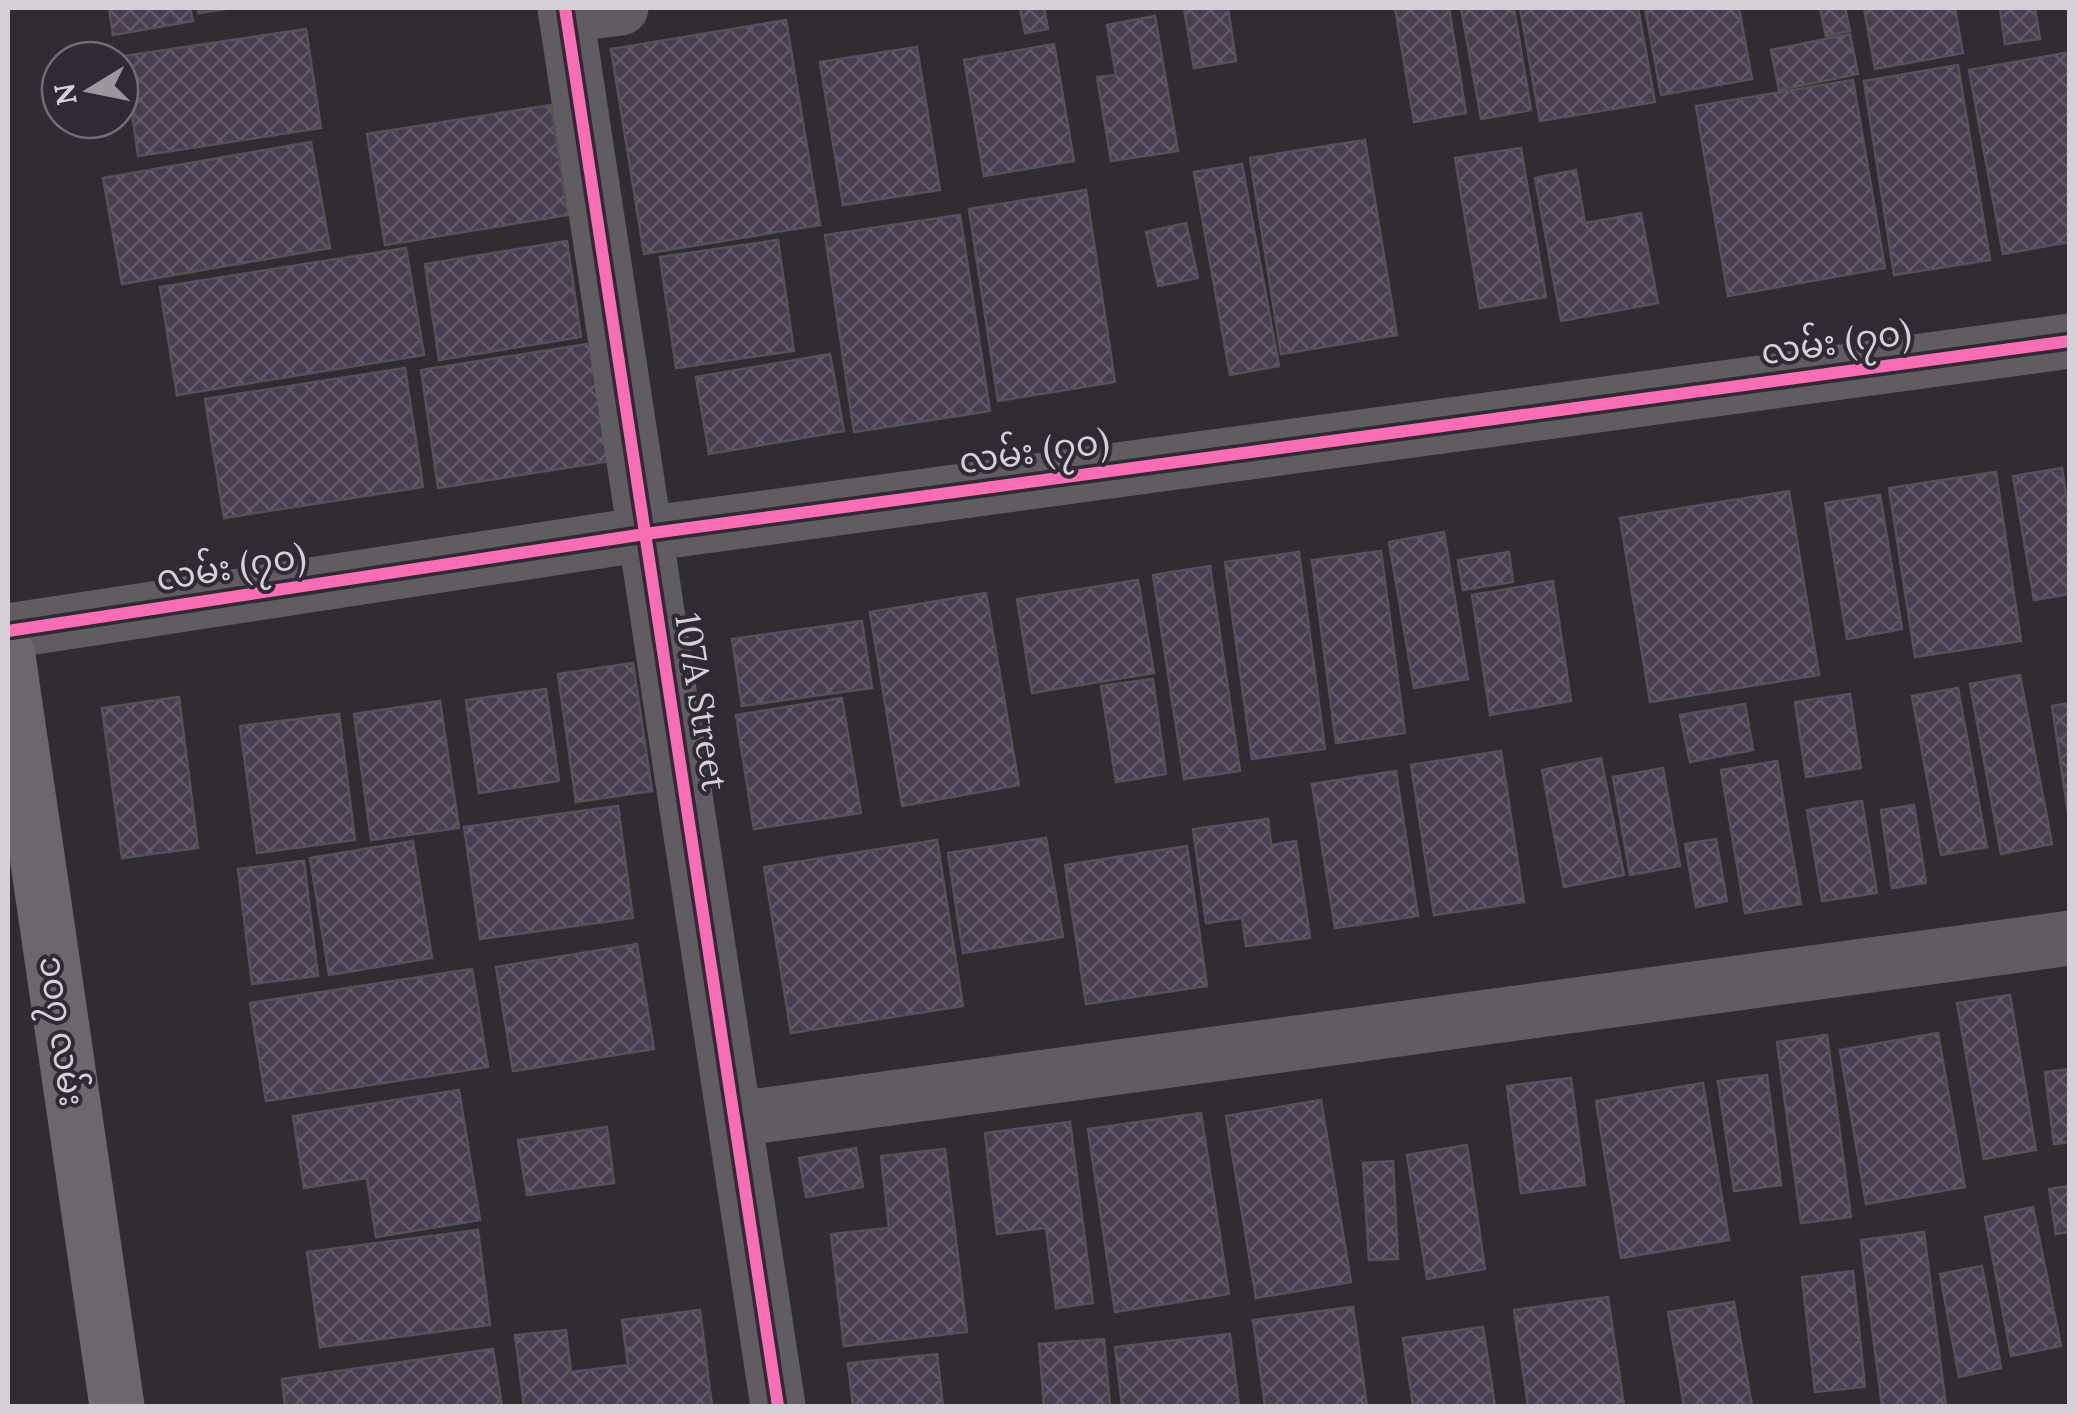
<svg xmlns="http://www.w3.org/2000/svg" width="2077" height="1414" viewBox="0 0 2077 1414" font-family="Lora,'Noto Sans Myanmar',serif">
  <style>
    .building { fill: url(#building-cross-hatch); stroke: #545257; stroke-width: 2.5 }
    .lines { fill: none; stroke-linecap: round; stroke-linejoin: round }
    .street { stroke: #5f5d5f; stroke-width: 55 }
    .secondary { stroke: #6a686a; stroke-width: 55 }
    .cycleway-casing { stroke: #2f2a34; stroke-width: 19 }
    .cycleway { stroke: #f96db3; stroke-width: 12 }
    .labels { text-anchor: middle; stroke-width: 8; stroke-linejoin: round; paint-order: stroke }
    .street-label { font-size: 35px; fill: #d3d0d6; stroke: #2f2a34 }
  </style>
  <defs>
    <pattern id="building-cross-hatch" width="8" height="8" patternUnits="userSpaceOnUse" patternTransform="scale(2.5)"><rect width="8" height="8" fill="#473e4e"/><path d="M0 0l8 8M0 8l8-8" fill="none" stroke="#615967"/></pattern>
  </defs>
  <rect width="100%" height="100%" fill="#2f2c32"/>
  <!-- building -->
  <g class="building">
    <polygon points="109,8 190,8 193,21 113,35"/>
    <polygon points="198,8 233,8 199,13"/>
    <polygon points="1020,8 1044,8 1048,29 1025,33"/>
    <polygon points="1184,8 1228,8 1236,61 1194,68"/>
    <polygon points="1395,8 1449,8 1466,113 1414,122"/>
    <polygon points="1461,8 1514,8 1531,110 1481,119"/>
    <polygon points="1520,8 1638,8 1655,102 1540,121"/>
    <polygon points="1645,8 1739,8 1752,79 1661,95"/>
    <polygon points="1820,8 1845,8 1850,31 1826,36"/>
    <polygon points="1864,8 1955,8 1963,53 1875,69"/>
    <polygon points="2000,8 2035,8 2040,39 2005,44"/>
    <polygon points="1155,16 1178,151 1111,161 1097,77 1116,75 1107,25"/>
    <polygon points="786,20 820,225 644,254 611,49"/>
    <polygon points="306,29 321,128 138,156 124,56"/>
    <polygon points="1850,34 1858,74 1779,90 1771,50"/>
    <polygon points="1054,44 1074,161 984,176 964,60"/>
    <polygon points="917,47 940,190 843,205 820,62"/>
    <polygon points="2070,52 2070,242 2003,254 1969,70"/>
    <polygon points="1958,65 1990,260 1894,275 1864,81"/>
    <polygon points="1853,80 1885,268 1728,296 1696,106"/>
    <polygon points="551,105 568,215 385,245 367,134"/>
    <polygon points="1365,140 1397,335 1281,354 1250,158"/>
    <polygon points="311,142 330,248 122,284 103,178"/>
    <polygon points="1521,148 1546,297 1480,308 1455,158"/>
    <polygon points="1242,164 1279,366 1230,375 1194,172"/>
    <polygon points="1576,170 1585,223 1641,213 1658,303 1561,321 1535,178"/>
    <polygon points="1086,190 1115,382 998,401 969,209"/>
    <polygon points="960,215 990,411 854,432 825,235"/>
    <polygon points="1186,223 1198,278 1158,286 1146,232"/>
    <polygon points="778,240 794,351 676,368 660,257"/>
    <polygon points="567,241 581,337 439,360 425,264"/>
    <polygon points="406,248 424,355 177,395 160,287"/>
    <polygon points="594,343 611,461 438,488 421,370"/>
    <polygon points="830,354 844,431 709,454 696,377"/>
    <polygon points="405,368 423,487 224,518 205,399"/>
    <polygon points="2062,468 2070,519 2070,594 2034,600 2013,476"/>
    <polygon points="1996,472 2021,641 1915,657 1889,488"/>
    <polygon points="1789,491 1819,675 1650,702 1620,518"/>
    <polygon points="1880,495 1902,629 1847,639 1825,503"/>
    <polygon points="1444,532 1468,679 1414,688 1389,542"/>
    <polygon points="1381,551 1405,733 1336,743 1312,560"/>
    <polygon points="1299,552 1325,749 1252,759 1225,562"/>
    <polygon points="1509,552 1513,582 1463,590 1458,560"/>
    <polygon points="1210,566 1240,771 1184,779 1153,575"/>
    <polygon points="1138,580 1154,673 1032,693 1017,599"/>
    <polygon points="1553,581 1571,701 1490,715 1472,595"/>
    <polygon points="986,593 1019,785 902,806 870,612"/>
    <polygon points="862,621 872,688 742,706 732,639"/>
    <polygon points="633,663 652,791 576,802 558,674"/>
    <polygon points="2020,675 2052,844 2001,854 1970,684"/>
    <polygon points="1153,679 1166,774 1116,782 1101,686"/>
    <polygon points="1958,688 1987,847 1941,855 1912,696"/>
    <polygon points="546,689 559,781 479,793 466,700"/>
    <polygon points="1850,694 1861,768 1806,777 1795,702"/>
    <polygon points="179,697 198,848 122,858 102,708"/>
    <polygon points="842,698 861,813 754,829 736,715"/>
    <polygon points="440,701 459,828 371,840 354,714"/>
    <polygon points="2070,703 2070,820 2069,820 2052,706"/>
    <polygon points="1745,704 1753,750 1690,762 1680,715"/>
    <polygon points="339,714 355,840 257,853 240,726"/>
    <polygon points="1501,751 1524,902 1434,915 1411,765"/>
    <polygon points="1601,758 1624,875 1564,887 1542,770"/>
    <polygon points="1777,761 1801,904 1745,913 1721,770"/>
    <polygon points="1663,768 1680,866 1630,875 1613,777"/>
    <polygon points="1396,771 1418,916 1335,928 1312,784"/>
    <polygon points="1862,801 1877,893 1822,901 1807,810"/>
    <polygon points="1914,805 1926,883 1892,888 1881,810"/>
    <polygon points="618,806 633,918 480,939 464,827"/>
    <polygon points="1268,819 1271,845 1296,841 1310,938 1246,946 1242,918 1206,923 1193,829"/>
    <polygon points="1046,838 1063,937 963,953 948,853"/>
    <polygon points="1716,839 1727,901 1696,907 1685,844"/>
    <polygon points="937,840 963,1006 791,1033 764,867"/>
    <polygon points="413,841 432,958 329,975 310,858"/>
    <polygon points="1187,846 1207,986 1086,1004 1065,865"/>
    <polygon points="304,861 318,976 252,984 238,869"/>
    <polygon points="637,944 654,1049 513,1071 496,967"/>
    <polygon points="472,969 488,1067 266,1101 250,1003"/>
    <polygon points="2010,995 2036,1150 1984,1159 1957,1003"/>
    <polygon points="1938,1033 1965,1187 1866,1204 1840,1050"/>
    <polygon points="1827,1035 1851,1217 1801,1223 1777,1042"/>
    <polygon points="2070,1069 2070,1142 2054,1144 2045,1072"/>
    <polygon points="1767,1075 1781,1185 1734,1191 1718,1081"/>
    <polygon points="1571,1078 1585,1185 1521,1193 1507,1086"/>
    <polygon points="1703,1083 1729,1240 1621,1258 1596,1101"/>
    <polygon points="459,1090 480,1220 376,1237 367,1178 304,1188 293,1116"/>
    <polygon points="1321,1100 1351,1282 1256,1298 1226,1116"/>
    <polygon points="1201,1113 1229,1294 1115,1312 1088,1129"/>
    <polygon points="1070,1122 1093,1303 1056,1308 1046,1228 997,1234 985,1133"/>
    <polygon points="607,1127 614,1183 527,1195 518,1140"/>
    <polygon points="1467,1145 1485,1269 1427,1279 1407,1155"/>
    <polygon points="856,1148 863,1187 806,1197 799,1158"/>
    <polygon points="945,1149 967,1332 844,1346 831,1234 889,1228 881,1156"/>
    <polygon points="1393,1161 1398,1259 1369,1260 1363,1163"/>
    <polygon points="2070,1186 2070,1232 2056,1234 2049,1189"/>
    <polygon points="2033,1207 2061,1346 2011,1356 1985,1217"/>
    <polygon points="478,1230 490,1325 320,1347 307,1252"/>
    <polygon points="1924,1232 1946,1406 1882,1406 1861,1240"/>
    <polygon points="1982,1266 2001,1368 1959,1377 1940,1274"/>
    <polygon points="1853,1271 1865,1387 1815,1392 1802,1277"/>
    <polygon points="1608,1297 1624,1406 1528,1406 1514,1310"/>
    <polygon points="1734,1302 1752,1406 1684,1406 1668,1312"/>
    <polygon points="1353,1307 1367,1406 1265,1406 1253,1320"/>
    <polygon points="700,1310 712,1406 524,1406 515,1335 566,1330 571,1372 628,1365 622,1320"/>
    <polygon points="1483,1327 1495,1406 1413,1406 1403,1338"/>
    <polygon points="1230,1334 1239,1406 1122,1406 1115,1347"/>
    <polygon points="1104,1339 1110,1406 1044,1406 1039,1344"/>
    <polygon points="493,1349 502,1406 285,1406 282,1379"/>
    <polygon points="937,1354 943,1406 853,1406 848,1363"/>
  </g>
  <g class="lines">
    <!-- street -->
    <g class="street">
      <polyline points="565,8 778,1406"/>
      <polyline points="566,15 621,8"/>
      <polyline points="8,631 645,534 2070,341"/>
      <polyline points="736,1119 2070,938"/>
    </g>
    <!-- secondary -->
    <polyline class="secondary" points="8,656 117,1406"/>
    <!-- cycleway casing -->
    <g class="cycleway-casing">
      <g id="cycleway">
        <polyline points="565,8 778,1406"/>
        <polyline points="8,631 645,534 2070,341"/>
      </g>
    </g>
    <!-- cycleway -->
    <use href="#cycleway" class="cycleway"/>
  </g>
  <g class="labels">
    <!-- street labels -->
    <g class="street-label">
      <text transform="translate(1836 342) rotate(-8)" y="12">လမ်း (၇၀)</text>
      <text transform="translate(1034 451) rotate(-8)" y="12">လမ်း (၇၀)</text>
      <text transform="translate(231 567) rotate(-9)" y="12">လမ်း (၇၀)</text>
      <text transform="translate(701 702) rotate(81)" y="12">107A Street</text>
      <text transform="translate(62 1031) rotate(82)" y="12">၁၀၇ လမ်း</text>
    </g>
  </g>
  <!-- border -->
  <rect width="2077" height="1414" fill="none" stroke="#d3d0d6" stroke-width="20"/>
  <!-- north arrow -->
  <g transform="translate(90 90) rotate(260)"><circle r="48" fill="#2f2a34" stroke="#716c75" stroke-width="2.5"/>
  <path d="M0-8L18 38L0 25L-18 38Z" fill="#9a979d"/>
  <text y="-15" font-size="28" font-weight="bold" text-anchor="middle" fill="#d3d0d6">N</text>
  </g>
</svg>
